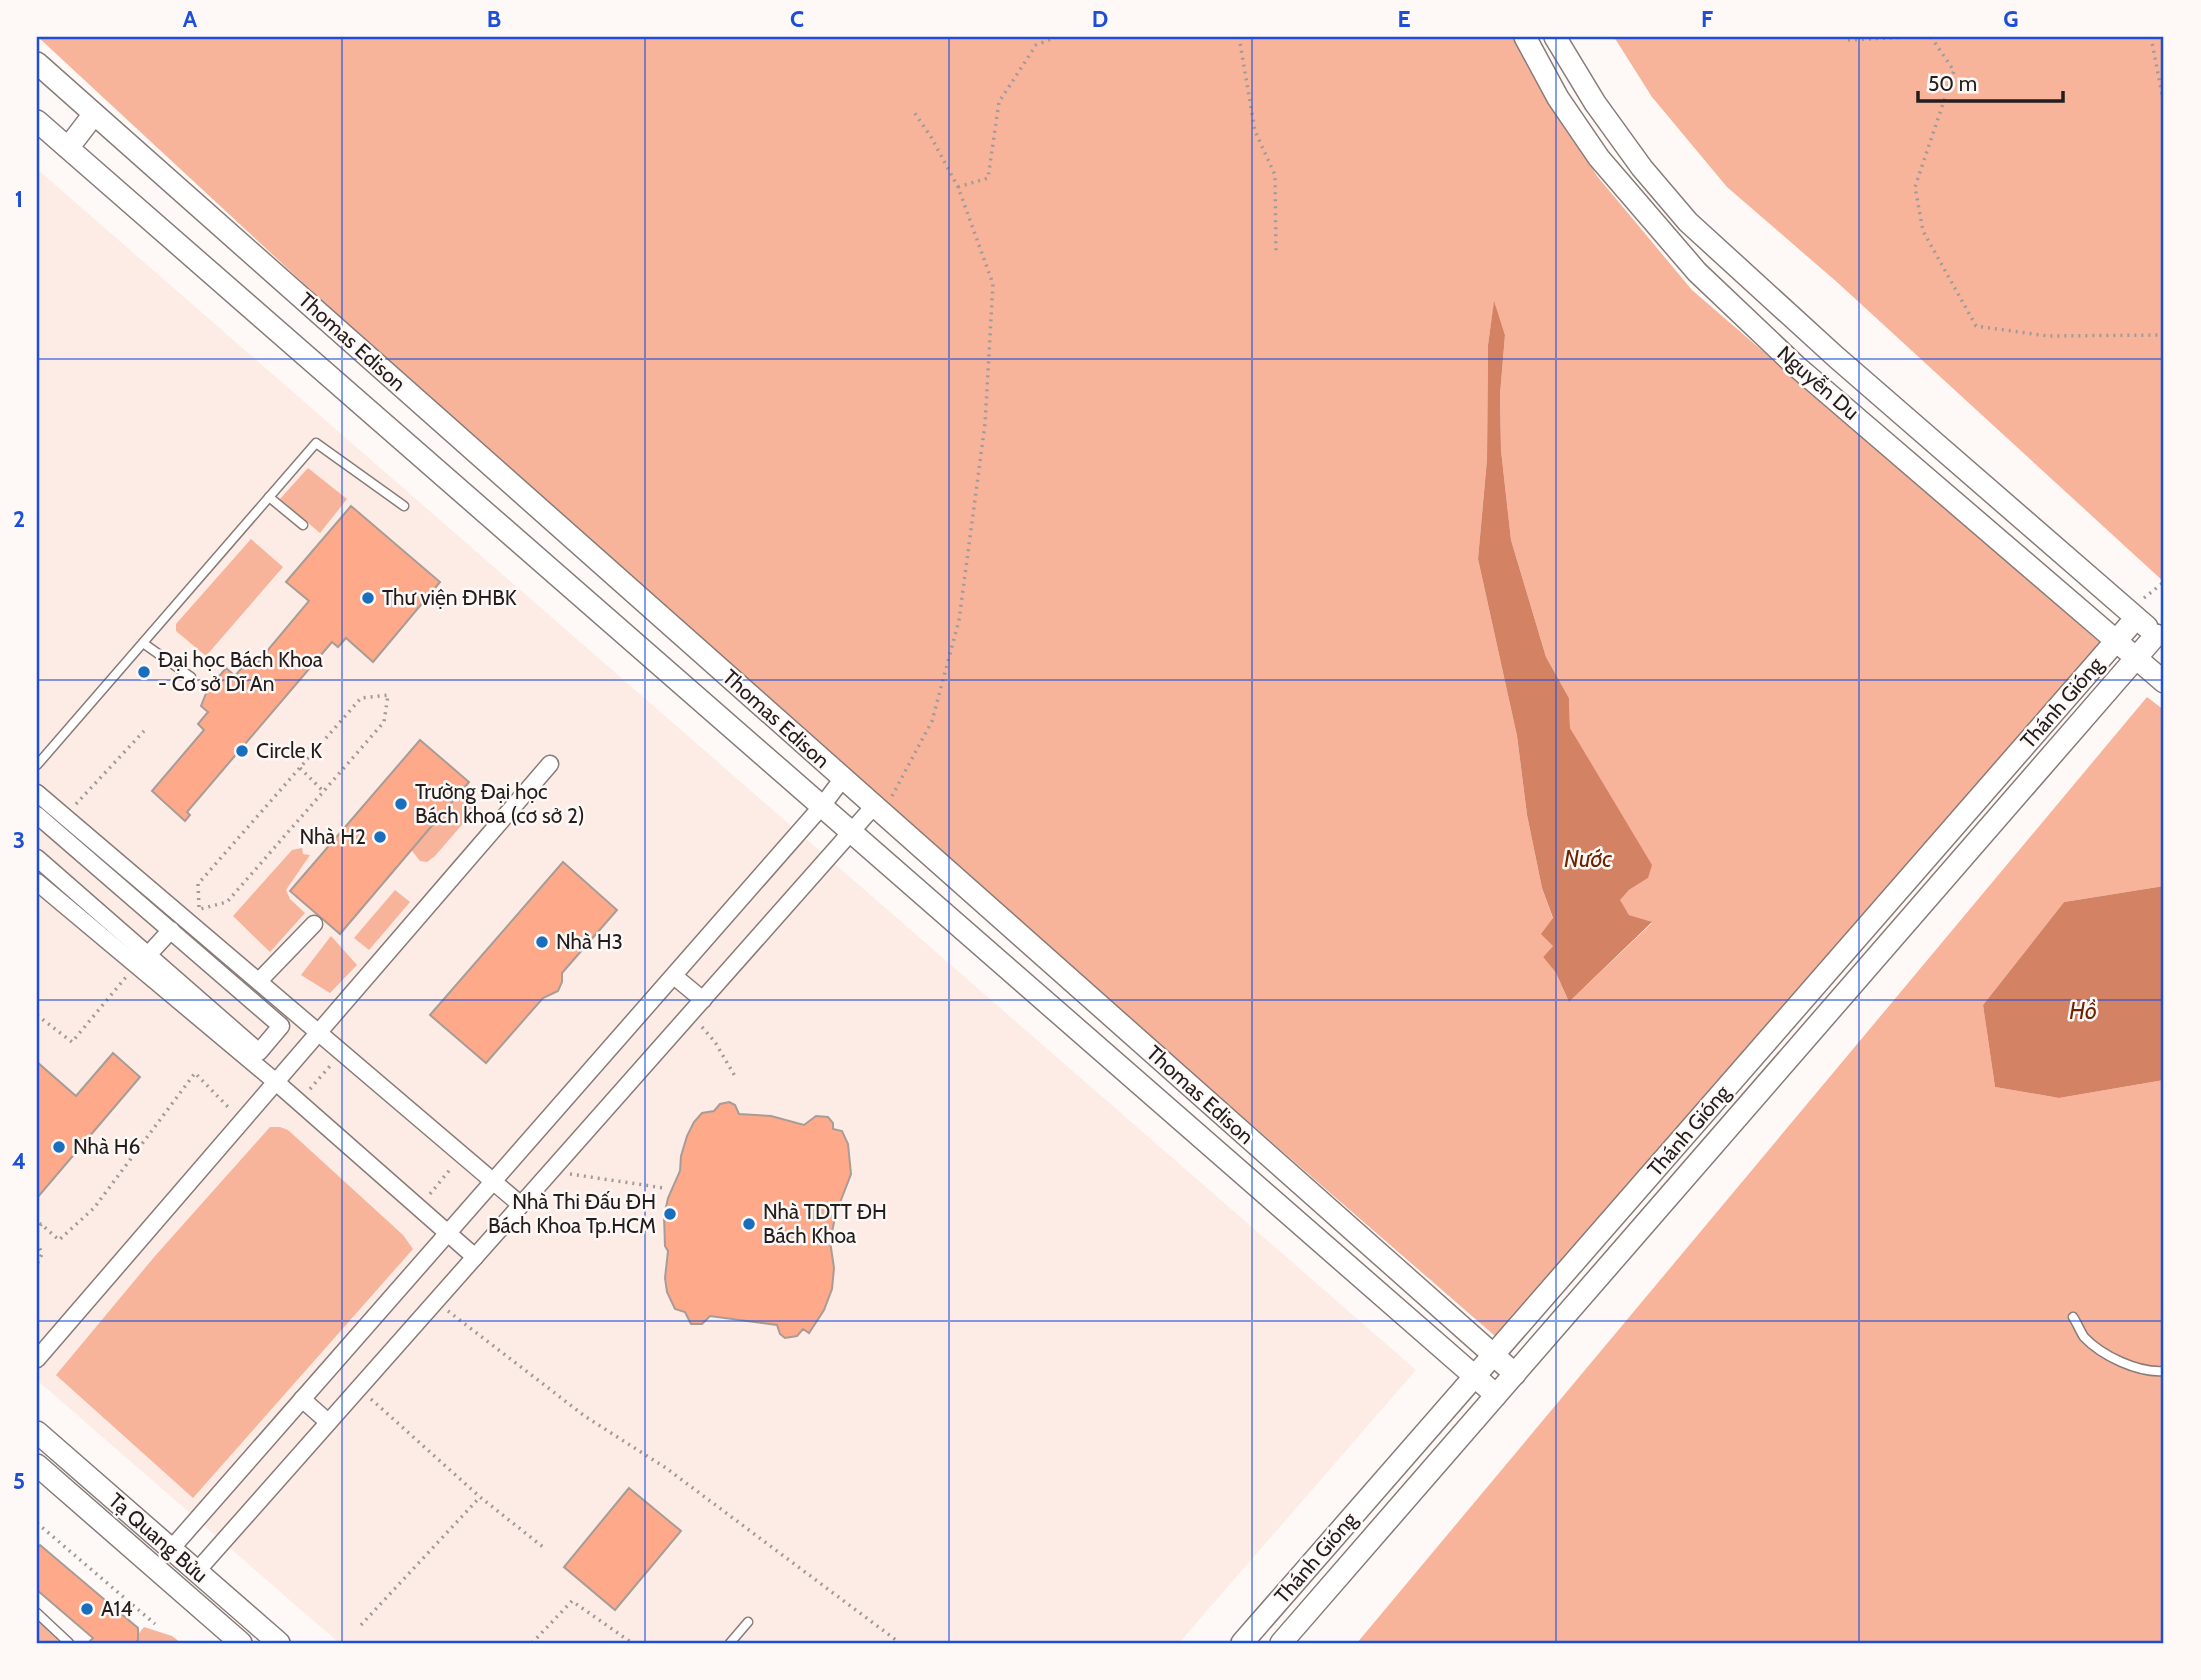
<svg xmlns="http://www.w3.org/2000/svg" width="2201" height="1680" viewBox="0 0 2201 1680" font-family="Cabin,sans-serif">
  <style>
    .built { fill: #fdebe5 }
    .green { fill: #f7b49b; fill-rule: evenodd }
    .water { fill: #d48264 }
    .building { fill: #fea98a; stroke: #a89c97; stroke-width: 2 }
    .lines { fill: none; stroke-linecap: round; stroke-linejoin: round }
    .lane-casing { stroke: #887c78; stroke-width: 11 }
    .street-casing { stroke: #887c78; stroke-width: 19 }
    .secondary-casing { stroke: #887c78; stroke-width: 24 }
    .path { stroke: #a09b99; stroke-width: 3.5; stroke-dasharray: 2 5; stroke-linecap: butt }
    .lane { stroke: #fff; stroke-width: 8 }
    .street { stroke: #fff; stroke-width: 16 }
    .secondary { stroke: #fff; stroke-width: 21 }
    .grid { fill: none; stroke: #1d4ed8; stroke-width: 2; stroke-opacity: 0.55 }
    .poi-dot { fill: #196fbd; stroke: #fef9f7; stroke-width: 2.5 }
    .labels { text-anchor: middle; stroke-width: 5; stroke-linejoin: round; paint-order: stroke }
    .street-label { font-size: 21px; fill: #231e1d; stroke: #fef9f7 }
    .poi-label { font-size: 21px; fill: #231e1d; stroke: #fef9f7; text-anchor: start }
    .water-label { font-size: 23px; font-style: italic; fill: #6c2300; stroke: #fef9f7 }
    .neatline { fill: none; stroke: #1d4ed8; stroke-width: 2.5 }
    .grid-label { font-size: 23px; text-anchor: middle; font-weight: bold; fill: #1d4ed8 }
  </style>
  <rect width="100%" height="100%" fill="#fef9f7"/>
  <!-- built -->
  <polygon class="built" points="37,169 1416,1370 1179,1643 339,1643 37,1380"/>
  <!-- green -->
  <g class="green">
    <path d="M 38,37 L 1514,37 L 1597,176 L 1692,290 L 2104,646 L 1495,1336 L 1047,947 L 495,461 ZM 1494,303 L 1505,335 L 1500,395 L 1501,450 L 1511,540 L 1546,657 L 1569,698 L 1570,728 L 1648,878 L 1629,890 L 1619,900 L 1629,915 L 1652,923 L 1569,1002 L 1556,973 L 1543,957 L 1553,946 L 1553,919 L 1542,888 L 1527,815 L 1517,736 L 1478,559 L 1487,459 L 1488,345 Z"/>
    <polygon points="1614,37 2164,37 2164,582 1838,283 1727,187 1652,97"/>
    <polygon points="308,468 347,499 320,533 280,499"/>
    <polygon points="251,539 283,567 206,656 176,631 176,624"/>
    <polygon points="2147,697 2164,710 2164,886 2064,902 1983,1005 1995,1087 2059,1098 2164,1080 2164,1643 1357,1643"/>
    <polygon points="462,783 476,797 478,806 435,856 427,862 420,861 409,847"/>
    <polygon points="302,848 303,854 310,855 286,890 290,899 305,913 270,952 233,916 292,850"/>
    <polygon points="395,890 410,902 369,950 354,938"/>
    <polygon points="331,936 357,965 330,993 301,975"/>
    <polygon points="270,1127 280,1127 288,1130 403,1235 413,1249 193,1498 56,1375 155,1256"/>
    <polygon points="37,1619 64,1643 37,1643"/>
    <polygon points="144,1627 172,1636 181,1643 131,1643"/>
  </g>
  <!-- water -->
  <g class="water">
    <polygon points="1494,301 1505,335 1500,395 1501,450 1511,540 1546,657 1569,698 1570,728 1652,865 1648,878 1629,890 1620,900 1629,915 1652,922 1569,1002 1556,973 1543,957 1553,946 1541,934 1553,918 1542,888 1527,815 1517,736 1478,559 1487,459 1488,345"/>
    <polygon points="2164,886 2164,1080 2059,1098 1995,1087 1983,1005 2064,902"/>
  </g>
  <!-- building -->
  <g class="building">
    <polygon points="351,506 440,582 373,662 346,638 338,647 332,642 187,812 190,815 185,821 152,791 204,730 198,724 208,712 201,706 207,691 226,668 235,676 245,664 252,669 309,601 286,582"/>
    <polygon points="420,740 469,782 340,934 290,891"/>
    <polygon points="563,862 617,910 562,973 562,982 558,991 543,998 486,1063 430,1015"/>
    <polygon points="113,1053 140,1077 37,1198 37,1062 76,1096"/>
    <polygon points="729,1102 735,1105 739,1114 771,1116 804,1125 816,1116 828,1117 833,1123 833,1129 842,1131 848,1144 851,1174 836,1213 830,1241 834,1268 832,1289 824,1310 809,1333 803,1329 797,1336 785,1338 780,1334 777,1325 710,1316 702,1324 691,1324 685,1312 675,1309 667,1292 665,1278 668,1251 665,1246 664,1216 668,1198 680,1171 681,1156 687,1136 694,1122 702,1113 714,1111 720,1104"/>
    <polygon points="629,1488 681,1531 615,1610 564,1567"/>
    <polygon points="40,1545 138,1628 138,1640 135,1643 88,1643 93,1638 37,1590 37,1548"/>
  </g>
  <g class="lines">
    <!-- lane casing -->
    <g class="lane-casing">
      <g id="lane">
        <polyline points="269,497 303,525"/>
        <polyline points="143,643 191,677"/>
        <polyline points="37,765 316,443 404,506"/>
        <path d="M 2073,1317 C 2077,1323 2080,1331 2084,1337 C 2102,1356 2138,1373 2164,1371"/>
        <polyline points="37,1613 69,1643"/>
        <polyline points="730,1643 748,1622"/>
      </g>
    </g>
    <!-- street casing -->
    <g class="street-casing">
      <g id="street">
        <polyline points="37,793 521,1205"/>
        <polyline points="37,815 281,1026 259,1052 37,858"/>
        <polyline points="37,882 276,1082 475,1257"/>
        <polyline points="147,956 171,930"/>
        <polyline points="674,976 703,1000"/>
        <polyline points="259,981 314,924"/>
        <polyline points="37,1359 550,764"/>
        <polyline points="302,1399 328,1422"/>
        <polyline points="171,1549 822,806 843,778"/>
        <polyline points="197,1571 874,806"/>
      </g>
    </g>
    <!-- secondary casing -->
    <g class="secondary-casing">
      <g id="secondary">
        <polyline points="1525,37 1558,98 1599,158 1697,272 1796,366 2164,682"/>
        <polyline points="1555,37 1595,103 1642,168 1688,222 1836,357 2147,627"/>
        <polyline points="37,63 1515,1374"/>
        <polyline points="37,121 1496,1395"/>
        <polyline points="68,148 94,114"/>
        <polyline points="37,1432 279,1643"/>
        <polyline points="37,1465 241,1643"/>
        <polyline points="1242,1643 2136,618"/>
        <polyline points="1281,1643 2156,635"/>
      </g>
    </g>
    <!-- path -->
    <g class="path">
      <polyline points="1239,37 1255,131 1275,175 1276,255"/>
      <polyline points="1931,37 1954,71 1915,187 1923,231 1976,326 2048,336 2164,335 2164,332"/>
      <polyline points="2151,37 2164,105"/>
      <polyline points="1848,40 1909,37"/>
      <polyline points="958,187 988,178 999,102 1036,45 1056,37"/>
      <polyline points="2144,598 2164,582"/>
      <polyline points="300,768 323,791"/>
      <polyline points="892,796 932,721 959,620 985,424 993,284 958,187 931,137 914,112"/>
      <polyline points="76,804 144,731"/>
      <polyline points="199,907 198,884 361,698 388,695 384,722 227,902 200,909"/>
      <polyline points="37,1015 72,1042 126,977"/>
      <polyline points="702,1027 715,1042 736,1078"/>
      <polyline points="310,1089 330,1066"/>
      <polyline points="570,1174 664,1188"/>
      <polyline points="430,1194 452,1167"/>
      <polyline points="37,1232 41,1224 59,1240 94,1208 195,1073 230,1109"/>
      <polyline points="37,1242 42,1254 37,1264"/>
      <polyline points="448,1311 586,1417 666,1468 900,1643"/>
      <polyline points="371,1399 480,1497 543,1547"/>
      <polyline points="37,1523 155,1624"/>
      <polyline points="361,1625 480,1497"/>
      <polyline points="532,1643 572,1601 632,1643"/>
    </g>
    <!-- lane -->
    <use href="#lane" class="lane"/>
    <!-- street -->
    <use href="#street" class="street"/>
    <!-- secondary -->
    <use href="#secondary" class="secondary"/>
  </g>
  <!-- grid -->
  <path class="grid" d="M 342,37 L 342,1643M 645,37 L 645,1643M 949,37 L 949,1643M 1252,37 L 1252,1643M 1556,37 L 1556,1643M 1859,37 L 1859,1643M 37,359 L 2164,359M 37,680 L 2164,680M 37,1000 L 2164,1000M 37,1321 L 2164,1321"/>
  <!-- markers -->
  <g class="poi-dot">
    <circle cx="368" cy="598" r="7"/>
    <circle cx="144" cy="672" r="7"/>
    <circle cx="242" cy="751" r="7"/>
    <circle cx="401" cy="804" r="7"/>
    <circle cx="380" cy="837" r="7"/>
    <circle cx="542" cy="942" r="7"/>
    <circle cx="59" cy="1147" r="7"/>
    <circle cx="670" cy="1214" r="7"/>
    <circle cx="749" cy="1224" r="7"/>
    <circle cx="87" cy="1609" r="7"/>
  </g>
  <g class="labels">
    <!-- street labels -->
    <g class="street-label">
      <text transform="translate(352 342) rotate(42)" y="7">Thomas Edison</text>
      <text transform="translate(1818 383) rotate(41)" y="7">Nguyễn Du</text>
      <text transform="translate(2062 703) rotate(-49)" y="7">Thánh Gióng</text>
      <text transform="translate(776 719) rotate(42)" y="7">Thomas Edison</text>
      <text transform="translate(1200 1095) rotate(42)" y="7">Thomas Edison</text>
      <text transform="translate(1689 1131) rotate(-49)" y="7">Thánh Gióng</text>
      <text transform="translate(158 1538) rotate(41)" y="7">Tạ Quang Bửu</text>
      <text transform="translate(1316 1558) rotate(-49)" y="7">Thánh Gióng</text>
    </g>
    <!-- poi labels -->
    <g class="poi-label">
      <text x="382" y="605">Thư viện ĐHBK</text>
      <text x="158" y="667">Đại học Bách Khoa<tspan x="158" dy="24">- Cơ sở Dĩ An</tspan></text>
      <text x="256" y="758">Circle K</text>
      <text x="415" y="799">Trường Đại học<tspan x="415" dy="24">Bách khoa (cơ sở 2)</tspan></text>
      <text x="366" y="844" text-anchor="end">Nhà H2</text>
      <text x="556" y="949">Nhà H3</text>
      <text x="73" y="1154">Nhà H6</text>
      <text x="656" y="1209" text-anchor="end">Nhà Thi Đấu ĐH<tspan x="656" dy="24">Bách Khoa Tp.HCM</tspan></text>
      <text x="763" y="1219">Nhà TDTT ĐH<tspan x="763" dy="24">Bách Khoa</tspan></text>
      <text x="101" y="1616">A14</text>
    </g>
    <!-- water labels -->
    <g class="water-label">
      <text x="1588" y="867">Nước</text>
      <text x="2083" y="1019">Hồ</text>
    </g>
  </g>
  <!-- border -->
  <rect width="2201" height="1680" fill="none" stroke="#fef9f7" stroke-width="77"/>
  <!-- scale -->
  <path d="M1918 91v10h145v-10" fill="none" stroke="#231e1d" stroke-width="3.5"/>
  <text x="1928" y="91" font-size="21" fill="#231e1d" stroke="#fef9f7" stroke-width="5" paint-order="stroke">50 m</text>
  <rect x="38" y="38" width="2124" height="1604" class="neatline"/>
  <g class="grid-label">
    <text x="190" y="27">A</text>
    <text x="494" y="27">B</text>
    <text x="797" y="27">C</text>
    <text x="1100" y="27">D</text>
    <text x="1404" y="27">E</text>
    <text x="1707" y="27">F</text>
    <text x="2011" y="27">G</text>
    <text x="19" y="207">1</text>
    <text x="19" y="527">2</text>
    <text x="19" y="848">3</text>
    <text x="19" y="1169">4</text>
    <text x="19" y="1489">5</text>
  </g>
</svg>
